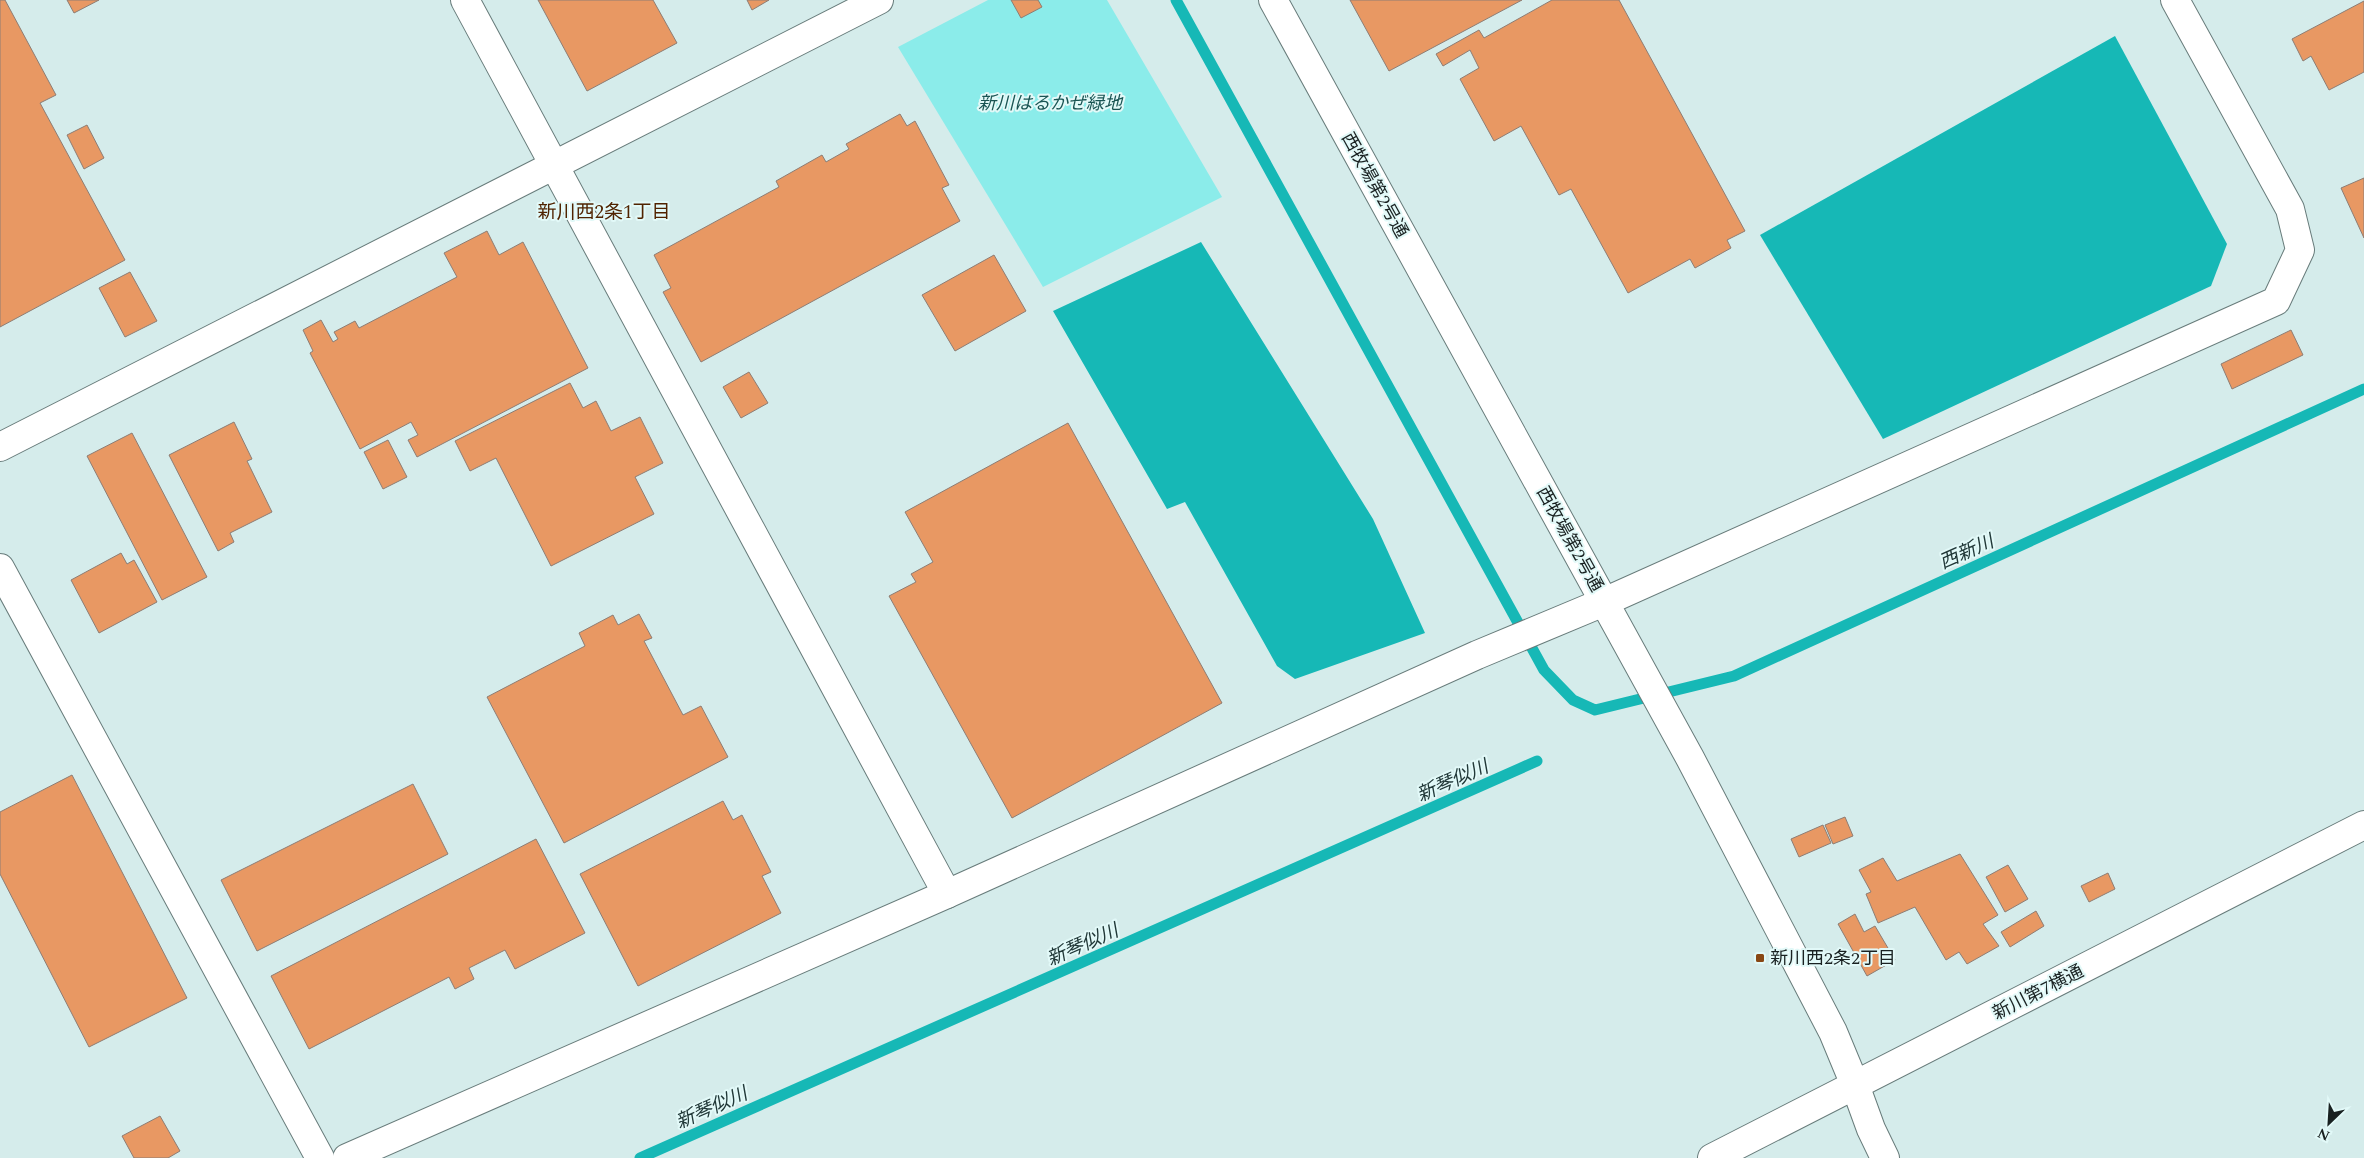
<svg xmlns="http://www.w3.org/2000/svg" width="2364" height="1158" viewBox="0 0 2364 1158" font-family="Spectral,'Noto Sans JP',serif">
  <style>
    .green { fill: #8becea }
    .water { fill: #16b8b6 }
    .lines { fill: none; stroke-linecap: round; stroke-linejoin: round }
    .stream { stroke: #16b8b6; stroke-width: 11 }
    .building { fill: #e89863; stroke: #8d7d74 }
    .minor-casing { stroke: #687c7b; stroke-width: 30 }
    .tertiary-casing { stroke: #687c7b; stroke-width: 30 }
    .minor { stroke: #fff; stroke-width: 28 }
    .tertiary { stroke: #fff; stroke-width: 28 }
    .poi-dot { fill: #884714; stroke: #e2f9f8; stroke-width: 2 }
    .labels { text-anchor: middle; stroke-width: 4; stroke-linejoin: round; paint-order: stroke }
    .park-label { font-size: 18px; font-style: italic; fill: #195453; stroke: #e2f9f8 }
    .street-label { font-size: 18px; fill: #192121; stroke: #e2f9f8 }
    .poi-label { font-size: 18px; fill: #192121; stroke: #e2f9f8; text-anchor: start }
    .neighbourhood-label { font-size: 19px; fill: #502300; stroke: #e2f9f8 }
    .water-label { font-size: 19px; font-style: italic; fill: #213838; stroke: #e2f9f8 }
  </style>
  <rect width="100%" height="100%" fill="#d5eceb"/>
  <!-- green -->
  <polygon class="green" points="988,0 1107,0 1222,197 1043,287 898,47"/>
  <!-- water -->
  <g class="water">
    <polygon points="2115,36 2227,244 2211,286 1883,439 1760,235"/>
    <polygon points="1201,242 1373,519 1425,633 1295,679 1277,666 1185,502 1167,509 1053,311"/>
  </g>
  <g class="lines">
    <!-- stream -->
    <g class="stream">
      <polyline points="1176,0 1544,670 1573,700 1595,710 1734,676 2364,389"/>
      <polyline points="640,1158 1537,761"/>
    </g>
  </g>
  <!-- building -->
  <g class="building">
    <polygon points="0,0 5,0 56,95 40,103 125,260 0,327"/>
    <polygon points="67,0 99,0 74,13"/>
    <polygon points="538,0 653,0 677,43 587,91"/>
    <polygon points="747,0 769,0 752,10"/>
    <polygon points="1011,0 1038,0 1042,7 1021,18"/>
    <polygon points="1350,0 1522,0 1389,71"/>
    <polygon points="1552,0 1619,0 1745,231 1727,240 1731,248 1695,268 1690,259 1628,293 1571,189 1559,195 1521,126 1494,141 1460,79 1479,68 1470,50 1443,66 1436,54 1479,30 1484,38"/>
    <polygon points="2364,1 2364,72 2329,90 2311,56 2303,61 2292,39"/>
    <polygon points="900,114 907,126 915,121 949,185 942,188 960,221 701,362 663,292 671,288 654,255 779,187 776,181 822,155 826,162 849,149 846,144"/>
    <polygon points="87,125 104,158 84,169 67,135"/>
    <polygon points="2364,178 2364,238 2341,188"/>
    <polygon points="487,231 499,255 523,242 588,368 417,457 408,440 418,435 411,422 360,449 310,353 313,351 303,330 321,320 333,342 338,339 334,332 355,321 359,328 457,277 444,253"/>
    <polygon points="994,255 1026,311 955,351 922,295"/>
    <polygon points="130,272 157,321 125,337 99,288"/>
    <polygon points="2291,330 2303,355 2232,389 2221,364"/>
    <polygon points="749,372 768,403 741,418 723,387"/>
    <polygon points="570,383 583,408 596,401 611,431 640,417 663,463 635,477 654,514 551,566 496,458 470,471 455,441"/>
    <polygon points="234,422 252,459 247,461 272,512 230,533 234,542 218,551 169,455"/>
    <polygon points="1068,423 1222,703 1012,818 889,596 916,582 911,574 933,562 905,512"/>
    <polygon points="132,433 207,577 162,600 87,456"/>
    <polygon points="388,440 407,477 383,489 364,452"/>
    <polygon points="121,553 127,564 134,560 157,602 99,633 71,580"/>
    <polygon points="639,614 652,638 644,641 683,715 701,706 728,757 564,843 487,697 585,646 579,633 613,615 618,625"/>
    <polygon points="72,775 187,998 89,1047 0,874 0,812"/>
    <polygon points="413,784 448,854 257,951 221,880"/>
    <polygon points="723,801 733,820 742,815 771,872 762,876 781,913 638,986 580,874"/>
    <polygon points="1845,817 1853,836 1833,844 1825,825"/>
    <polygon points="1823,825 1831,843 1799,857 1791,839"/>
    <polygon points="536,839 585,933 515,969 505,950 469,968 474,979 455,989 449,977 309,1049 271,976"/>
    <polygon points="1960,854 1998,915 1983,924 1999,946 1967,964 1959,952 1946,960 1915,907 1878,923 1866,894 1871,892 1859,870 1883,858 1897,881"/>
    <polygon points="2008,865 2028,899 2005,912 1986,877"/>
    <polygon points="2108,873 2115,889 2089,902 2081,886"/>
    <polygon points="2036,911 2044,926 2010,947 2001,932"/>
    <polygon points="1855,914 1864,932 1875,926 1895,960 1867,976 1838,924"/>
    <polygon points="160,1116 180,1151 168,1158 134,1158 122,1136"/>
  </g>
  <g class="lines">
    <!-- minor casing -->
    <g class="minor-casing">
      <g id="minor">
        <polyline points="465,0 947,894"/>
        <polyline points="0,447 879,0"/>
        <polyline points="0,568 320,1158"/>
        <polyline points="1855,1085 1871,1129 1885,1158"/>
        <polyline points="347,1158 947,894 1477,655 1604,602 2276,301 2300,250 2290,209 2175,0"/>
      </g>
    </g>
    <!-- tertiary casing -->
    <g class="tertiary-casing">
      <g id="tertiary">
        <polyline points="1273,0 1690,758 1833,1032 1855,1085"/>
        <polyline points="1712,1158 2364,825"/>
      </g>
    </g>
    <!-- minor -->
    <use href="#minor" class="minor"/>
    <!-- tertiary -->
    <use href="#tertiary" class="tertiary"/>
  </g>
  <!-- markers -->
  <rect class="poi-dot" x="1755" y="953" width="10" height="10" rx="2.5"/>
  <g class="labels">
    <!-- park labels -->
    <g class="park-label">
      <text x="1050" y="109">新川はるかぜ緑地</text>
    </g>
    <!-- street labels -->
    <g class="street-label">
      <text transform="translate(1375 185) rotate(61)" y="6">西牧場第2号通</text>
      <text transform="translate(1570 539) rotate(61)" y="6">西牧場第2号通</text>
      <text transform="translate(2038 992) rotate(-27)" y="6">新川第7横通</text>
    </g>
    <!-- poi labels -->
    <g class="poi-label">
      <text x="1770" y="964">新川西2条2丁目</text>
    </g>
    <!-- neighbourhood labels -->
    <g class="neighbourhood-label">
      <text x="604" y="218">新川西2条1丁目</text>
    </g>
    <!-- water labels -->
    <g class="water-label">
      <text transform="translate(1966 551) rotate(-24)" y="7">西新川</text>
      <text transform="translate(1452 780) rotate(-24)" y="7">新琴似川</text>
      <text transform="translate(1082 944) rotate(-24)" y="7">新琴似川</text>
      <text transform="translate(711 1107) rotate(-24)" y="7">新琴似川</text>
    </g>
  </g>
  <!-- north arrow -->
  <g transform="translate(2329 1123) rotate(205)" stroke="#e2f9f8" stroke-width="4" paint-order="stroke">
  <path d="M0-4L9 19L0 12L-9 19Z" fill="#192121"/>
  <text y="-8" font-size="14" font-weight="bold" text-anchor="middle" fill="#192121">N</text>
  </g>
</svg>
